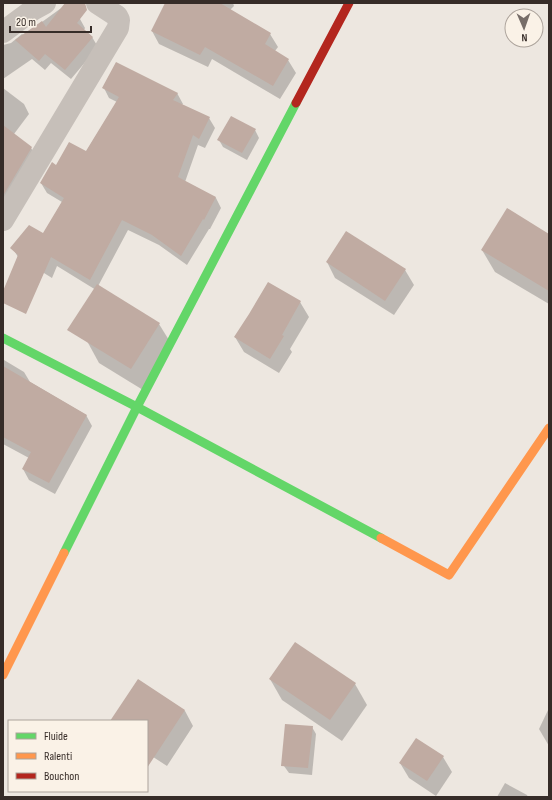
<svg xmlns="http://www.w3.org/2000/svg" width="552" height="800" viewBox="0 0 552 800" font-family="'Sofia Sans Condensed',sans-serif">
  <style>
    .shadow { fill: #0003 }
    .building { fill: #c0aba2 }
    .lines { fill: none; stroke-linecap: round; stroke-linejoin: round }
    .street { stroke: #c6bfb9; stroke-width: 22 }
    .fast { stroke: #63d668; stroke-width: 9 }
    .slow { stroke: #ff974d; stroke-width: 9 }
    .jam { stroke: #b3261e; stroke-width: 9 }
  </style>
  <rect width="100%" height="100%" fill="#ede7e0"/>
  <!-- shadow -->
  <g class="shadow">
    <polygon points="166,3 233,3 234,6 230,10 270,34 278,47 275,51 288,60 296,73 280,99 212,59 208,67 159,44 152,31"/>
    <polygon points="64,6 80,19 85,28 84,30 92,37 98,47 71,79 51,63 45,70 32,59 3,79 3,45 11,43 22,34 24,35"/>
    <polygon points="3,88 24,104 29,114 14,134 31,148 37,157 3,214"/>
    <polygon points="104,88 177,93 183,104 182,105 209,118 215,128 205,148 198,145 185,182 216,198 221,208 210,229 209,229 187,265 159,245 128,230 96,290 57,266 52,278 18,257 12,247 44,234 62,202 47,193 41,183 56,166 86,152 117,102 109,98"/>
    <polygon points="255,130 259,138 247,160 223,147 219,140"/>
    <polygon points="549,235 549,304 495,272 482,250"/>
    <polygon points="327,262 405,270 414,285 394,315 335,278"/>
    <polygon points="300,302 309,317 290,349 292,352 279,373 244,352 235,337"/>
    <polygon points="159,324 172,345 143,390 99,363 87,341"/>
    <polygon points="4,360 24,372 30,382 86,415 92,426 55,494 29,480 23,469 29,458 3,444 3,362"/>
    <polygon points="270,679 355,684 367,705 342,741 282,700"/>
    <polygon points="138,680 185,711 193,726 167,766 147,753 147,721 112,721"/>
    <polygon points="549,708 549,746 539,729"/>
    <polygon points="312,727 316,734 312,775 289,773 284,766"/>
    <polygon points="443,757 452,772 436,796 409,778 400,763"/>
    <polygon points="505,783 527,795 528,797 497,797"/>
  </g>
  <!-- building -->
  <g class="building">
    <polygon points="65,3 85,3 87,10 77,23 93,37 65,70 45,54 39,61 15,40 42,21 46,27"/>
    <polygon points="165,3 220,3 271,33 265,44 289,59 273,86 205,47 200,55 151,31"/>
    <polygon points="116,62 178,93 173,100 210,117 199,139 193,135 178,177 216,197 204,220 203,219 181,256 152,235 122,220 90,280 51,257 26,314 3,303 3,291 18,255 10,248 29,225 43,233 64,198 40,183 52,162 56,165 69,142 86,151 119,97 102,88"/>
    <polygon points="231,116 256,129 242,153 217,140"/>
    <polygon points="3,125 32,147 3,196"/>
    <polygon points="507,208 549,234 549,291 481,250"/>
    <polygon points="346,231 406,269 385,301 326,262"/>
    <polygon points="268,282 301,301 282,335 284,336 270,359 234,337 249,314"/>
    <polygon points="97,284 160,323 131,369 67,330"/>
    <polygon points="3,366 87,415 49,483 22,469 31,452 3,437"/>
    <polygon points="295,642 356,683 330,720 269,679"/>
    <polygon points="138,679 185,710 147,768 147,721 110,721"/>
    <polygon points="285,724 313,726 308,768 281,766"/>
    <polygon points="416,738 444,756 427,781 399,763"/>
  </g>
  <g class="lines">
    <!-- street -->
    <g class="street">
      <polyline points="3,32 34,9 45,3"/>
      <polyline points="3,220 118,28 119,20 117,16 97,3"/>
    </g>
    <!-- fast -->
    <g class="fast">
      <polyline points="3,338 137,407 381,538"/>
      <polyline points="64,553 137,407 296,103"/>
    </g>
    <!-- slow -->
    <g class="slow">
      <polyline points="381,538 449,575 549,428"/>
      <polyline points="3,675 64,553"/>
    </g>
    <!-- jam -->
    <polyline class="jam" points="296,103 349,3"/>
  </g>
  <!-- border -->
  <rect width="552" height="800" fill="none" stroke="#362c28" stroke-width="8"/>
  <!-- legend -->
  <rect x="8" y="720" width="140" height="72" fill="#faf2e7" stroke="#aca39b"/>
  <rect x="16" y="733" width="20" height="6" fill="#63d668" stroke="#aca39b"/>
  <text x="44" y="740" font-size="12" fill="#362c28">Fluide</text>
  <rect x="16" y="753" width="20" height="6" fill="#ff974d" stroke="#aca39b"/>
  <text x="44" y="760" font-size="12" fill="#362c28">Ralenti</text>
  <rect x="16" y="773" width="20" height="6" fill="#b3261e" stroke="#aca39b"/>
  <text x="44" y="780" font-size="12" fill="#362c28">Bouchon</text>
  <!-- north arrow -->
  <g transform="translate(524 28) rotate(178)"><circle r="19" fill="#faf2e7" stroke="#aca39b"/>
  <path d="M0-3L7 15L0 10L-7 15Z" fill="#766d68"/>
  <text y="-6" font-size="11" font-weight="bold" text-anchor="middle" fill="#362c28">N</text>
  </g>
  <!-- scale -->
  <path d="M10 26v6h81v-6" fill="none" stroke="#362c28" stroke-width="2"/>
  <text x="16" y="26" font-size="12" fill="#362c28" stroke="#faf2e7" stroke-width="3" paint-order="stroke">20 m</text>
</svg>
